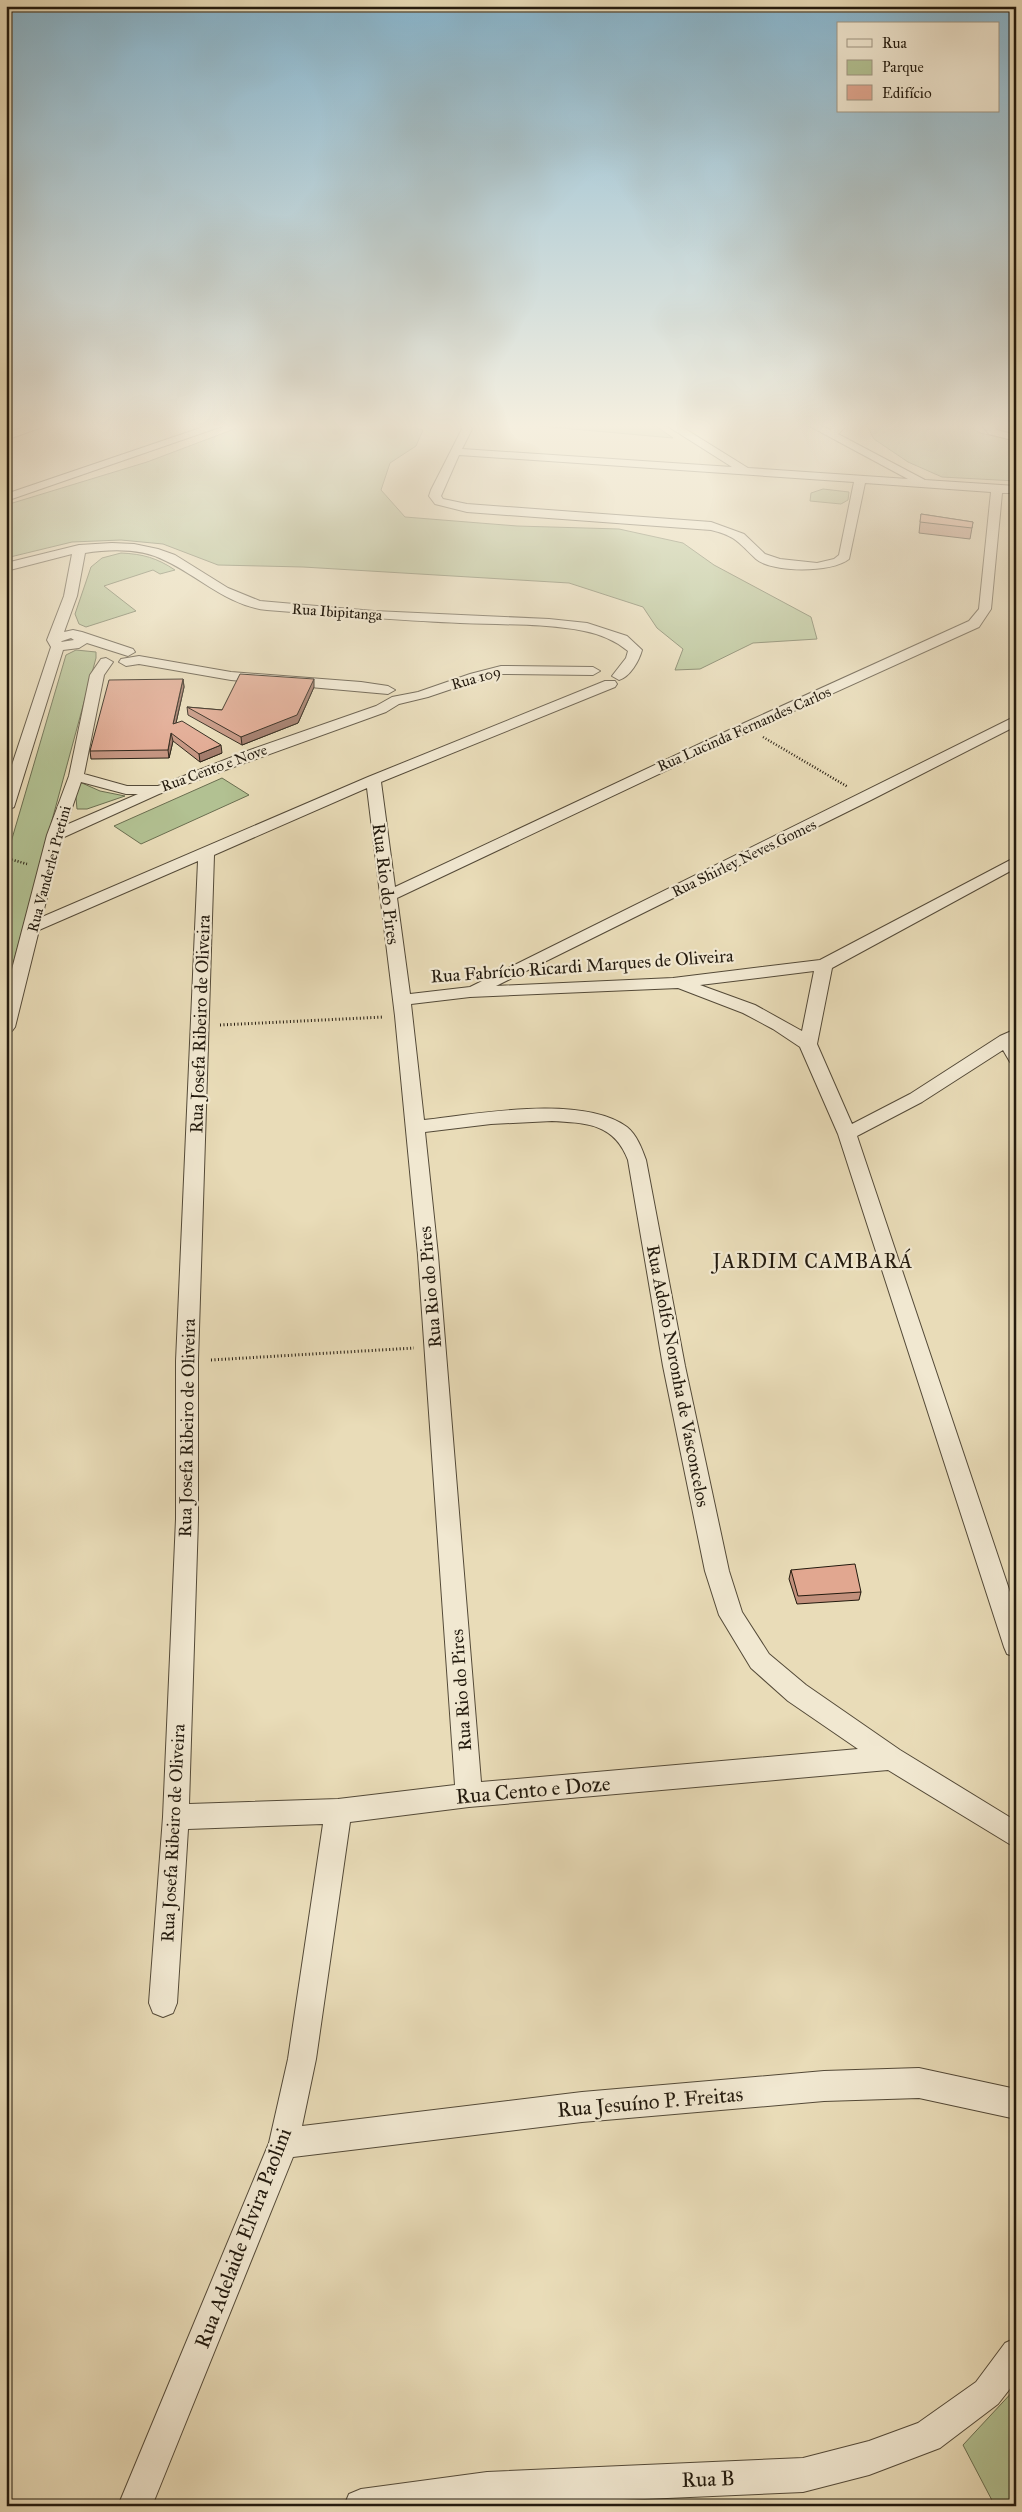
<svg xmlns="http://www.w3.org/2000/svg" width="1022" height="2512" viewBox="0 0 1022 2512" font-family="'IM FELL Great Primer',serif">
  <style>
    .green { fill: #b2c192; stroke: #6a6e50 }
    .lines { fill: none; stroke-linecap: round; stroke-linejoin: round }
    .street-casing { stroke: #544a38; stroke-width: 2 }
    .path-far1 { stroke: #231a0e; stroke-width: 2.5; stroke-dasharray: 1 2; stroke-linecap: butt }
    .path { stroke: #231a0e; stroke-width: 3; stroke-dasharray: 1 2.5; stroke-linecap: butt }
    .street { fill: #f1e8d1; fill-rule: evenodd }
    .wall { fill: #c2907c; stroke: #231a0e }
    .shaded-wall { fill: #9e7565; stroke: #231a0e }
    .building { fill: #e1a790; stroke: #231a0e }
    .labels { text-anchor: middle; stroke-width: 4.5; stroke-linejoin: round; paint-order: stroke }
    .far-street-label { font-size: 15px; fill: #231a0e; stroke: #f1e8d1 }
    .street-label { font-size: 18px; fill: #231a0e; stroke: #f1e8d1 }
    .quarter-label { font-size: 20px; letter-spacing: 1px; fill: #231a0e; stroke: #f1e8d1 }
    .near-street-label { font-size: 21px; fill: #231a0e; stroke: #f1e8d1 }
  </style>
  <rect width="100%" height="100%" fill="#e9dcb8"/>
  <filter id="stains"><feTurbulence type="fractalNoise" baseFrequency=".004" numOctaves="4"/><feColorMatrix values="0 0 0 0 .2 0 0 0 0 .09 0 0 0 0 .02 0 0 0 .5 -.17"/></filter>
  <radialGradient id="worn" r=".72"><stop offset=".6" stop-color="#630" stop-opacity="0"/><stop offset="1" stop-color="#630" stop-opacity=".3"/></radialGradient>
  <!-- green -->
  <g class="green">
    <polygon points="253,422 391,422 423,430 416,446 390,463 381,490 405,517 517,526 619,529 683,543 714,565 811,617 817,639 753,643 700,669 675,670 683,649 657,628 643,607 569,583 303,567 218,565 163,544 121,540 72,542 6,558 6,505 147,462"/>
    <polygon points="495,422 639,422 657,427 673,438"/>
    <polygon points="865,422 977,422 973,429 980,433 1016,441 1016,481 942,477 908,462 874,439"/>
    <polygon points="823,489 849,492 848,500 841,504 810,501 811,493"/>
    <path d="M 121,553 C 143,554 157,558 175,570 L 160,574 L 153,570 L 104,586 L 136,611 L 86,627 L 79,624 L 75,614 L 91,567 L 102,558 Z"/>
    <polygon points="76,650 96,652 96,658 6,990 6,859 66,655"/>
    <polygon points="222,778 249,795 141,844 114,826"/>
    <polygon points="82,783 100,791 125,796 87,809 77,809 75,786"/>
    <polygon points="1016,2388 1016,2506 995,2506 963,2445"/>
  </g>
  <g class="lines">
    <!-- street casing -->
    <g class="street-casing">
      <g id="street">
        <polygon points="40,422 56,422 6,440 6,433"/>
        <polygon points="218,422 234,422 6,501 6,494"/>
        <path d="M 459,422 L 469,422 L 472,429 L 462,449 L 732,467 L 661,422 L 674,422 L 748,468 L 908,479 L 802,422 L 815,422 L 830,430 L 839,422 L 850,422 L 838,434 L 925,480 L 1016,486 L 1016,493 L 1002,493 L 991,609 L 979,627 L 752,730 L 397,898 L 410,994 L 470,987 L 1016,716 L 1016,726 L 871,800 L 496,986 L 673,978 L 820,960 L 1016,857 L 1016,868 L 832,968 L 817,1044 L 852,1124 L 910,1094 L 1000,1036 L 1016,1029 L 1016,1064 L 1010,1062 L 1003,1050 L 922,1102 L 857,1136 L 1016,1610 L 1016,1657 L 1007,1654 L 1004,1647 L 838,1134 L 800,1047 L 773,1029 L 743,1013 L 678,988 L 470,997 L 411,1004 L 424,1120 C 477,1114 582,1094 627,1127 C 637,1135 642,1149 646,1160 L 685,1366 L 729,1571 L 742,1612 L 769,1654 L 806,1685 L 900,1750 L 1016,1821 L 1016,1848 L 888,1770 L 469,1807 L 350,1822 L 316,2059 L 302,2126 L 582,2092 L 824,2071 L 919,2068 L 1016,2089 L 1016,2119 L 919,2098 L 824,2101 L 582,2122 L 293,2157 L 152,2506 L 118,2506 L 269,2143 L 288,2059 L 323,1824 L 188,1829 L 177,2003 L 173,2013 L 163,2017 L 153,2013 L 149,2003 L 163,1817 L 176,1519 L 176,1361 L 198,861 L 39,930 L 15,1027 L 12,1031 L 6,1032 L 6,992 L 47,835 L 69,776 L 90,675 L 101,659 L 106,658 L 113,662 L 104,675 L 84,774 L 127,786 L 158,786 L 250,750 L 376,706 L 392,697 L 418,692 L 470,674 L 501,666 L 593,667 L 600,671 L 593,675 L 501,674 L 490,676 L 428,697 L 399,704 L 386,712 L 159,794 L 62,838 L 42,917 L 368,777 L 605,681 L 615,681 L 617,684 L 615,687 L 381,782 L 395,887 L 742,724 L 969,621 L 979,609 L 991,492 L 865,483 L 849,559 C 832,573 772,573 756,559 C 739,543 736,536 711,530 L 467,512 L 435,504 L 429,496 L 431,490 L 462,429 ZM 459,455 L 854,482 L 839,555 L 834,559 L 817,563 L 780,559 L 765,554 L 744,534 L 711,522 L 467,504 L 443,499 L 441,496 ZM 81,782 L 126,794 L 138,794 L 66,825 ZM 367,788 L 395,1016 L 418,1255 L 455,1785 L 338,1799 L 189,1804 L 198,1519 L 198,1361 L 214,855 ZM 814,971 L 802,1031 L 755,1005 L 700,985 ZM 552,1121 C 586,1123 614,1123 628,1160 L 663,1366 L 705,1571 L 719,1615 L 751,1668 L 788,1701 L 858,1749 L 481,1782 L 438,1255 L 425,1132 L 491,1124 Z"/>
        <polygon points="979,422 990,422 997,430 1016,435 1016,441 989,434"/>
        <path d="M 112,543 L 134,544 L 158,549 L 175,555 L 228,588 L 260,601 L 374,611 L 549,619 L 587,623 L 627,636 L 642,650 C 639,661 630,677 619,680 L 612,676 L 626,658 L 628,651 C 616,641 600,634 584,631 C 544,623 501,625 460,623 C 395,620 331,615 267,610 C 228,606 200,577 166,561 C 142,548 111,549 85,553 L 77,596 L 64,632 L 73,630 L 82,632 L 133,649 L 135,652 L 128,656 L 87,643 L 79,648 L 63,650 L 14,807 L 6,811 L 6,783 L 51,647 L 47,640 L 64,596 L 72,554 L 6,571 L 6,563 L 79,545 ZM 71,638 L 74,640 L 61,642 L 62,641 Z"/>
        <polygon points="139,656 231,672 361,682 388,686 395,690 388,694 231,680 139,664 126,666 119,662 121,659"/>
        <polygon points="1016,2338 1016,2381 998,2404 940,2448 869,2475 803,2492 487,2506 344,2506 349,2494 361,2489 487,2472 803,2458 869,2441 918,2423 976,2382 1005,2343"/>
      </g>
    </g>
    <!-- path-far1 -->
    <g class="path-far1">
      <polyline points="763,737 848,787"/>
      <polyline points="6,858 27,864"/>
    </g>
    <!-- path -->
    <g class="path">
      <polyline points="220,1025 384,1017"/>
      <polyline points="211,1360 414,1348"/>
    </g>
    <!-- street -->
    <use href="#street" class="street"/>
  </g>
  <!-- wall -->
  <g class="wall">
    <polygon points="921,514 973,522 970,539 919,533"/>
    <polygon points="183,679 184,687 176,723 222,753 200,762 173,741 169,758 91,759 90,751"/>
    <polygon points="314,687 298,723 242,745 188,715 187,707 222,710"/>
    <polygon points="791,1570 861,1592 859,1600 797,1604 789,1579"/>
  </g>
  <!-- shaded-wall -->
  <g class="shaded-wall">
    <polygon points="183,679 184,687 174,732 173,724"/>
    <polygon points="314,679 314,687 298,723 242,745 241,737"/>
    <polygon points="171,733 173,741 169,758 168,750"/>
    <polygon points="221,745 222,753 200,762 199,754"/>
  </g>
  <!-- building -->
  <g class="building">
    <polygon points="921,514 973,522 972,528 920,522"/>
    <polygon points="240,674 314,679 297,715 241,737 187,707 222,710"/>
    <polygon points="183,679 173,724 182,721 221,745 199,754 171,733 168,750 90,751 109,680"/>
    <polygon points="855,1564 861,1592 798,1596 791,1570"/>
  </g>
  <!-- sky -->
  <linearGradient id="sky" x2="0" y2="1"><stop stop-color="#87b7d1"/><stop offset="0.55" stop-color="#f5efdf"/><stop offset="1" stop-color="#f5efdf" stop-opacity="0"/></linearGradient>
  <rect width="1022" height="774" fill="url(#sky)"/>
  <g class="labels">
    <!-- far-street labels -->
    <g class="far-street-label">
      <text transform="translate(337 612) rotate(4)" y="5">Rua Ibipitanga</text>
      <text transform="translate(476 678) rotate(-16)" y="5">Rua 109</text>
      <text transform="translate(744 729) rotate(-24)" y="5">Rua Lucinda Fernandes Carlos</text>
      <text transform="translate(214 768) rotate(-20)" y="5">Rua Cento e Nove</text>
      <text transform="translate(744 858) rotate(-26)" y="5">Rua Shirley Neves Gomes</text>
      <text transform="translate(49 869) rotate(-75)" y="5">Rua Vanderlei Pretini</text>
    </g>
    <!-- street labels -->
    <g class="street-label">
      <text transform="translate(386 884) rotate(83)" y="6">Rua Rio do Pires</text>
      <text transform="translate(582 966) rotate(-4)" y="6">Rua Fabrício Ricardi Marques de Oliveira</text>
      <text transform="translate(200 1024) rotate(-88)" y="6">Rua Josefa Ribeiro de Oliveira</text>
      <text transform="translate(430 1287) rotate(-95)" y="6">Rua Rio do Pires</text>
      <text transform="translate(678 1376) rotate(79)" y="6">Rua Adolfo Noronha de Vasconcelos</text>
      <text transform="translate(187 1428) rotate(-89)" y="6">Rua Josefa Ribeiro de Oliveira</text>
      <text transform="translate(461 1690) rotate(-94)" y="6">Rua Rio do Pires</text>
      <text transform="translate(173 1833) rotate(-87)" y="6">Rua Josefa Ribeiro de Oliveira</text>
    </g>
    <!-- quarter labels -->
    <g class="quarter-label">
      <text x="813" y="1268">JARDIM CAMBARÁ</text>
    </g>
    <!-- near-street labels -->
    <g class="near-street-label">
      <text transform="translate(533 1790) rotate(-5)" y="7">Rua Cento e Doze</text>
      <text transform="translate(650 2102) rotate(-5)" y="7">Rua Jesuíno P. Freitas</text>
      <text transform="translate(243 2238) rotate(-69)" y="7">Rua Adelaide Elvira Paolini</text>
      <text transform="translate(708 2479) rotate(-2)" y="7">Rua B</text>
    </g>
  </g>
  <!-- margin -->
  <rect width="1022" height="2512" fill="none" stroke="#e9dcb8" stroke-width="25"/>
  <rect x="8" y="8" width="1007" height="2497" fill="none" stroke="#231a0e" stroke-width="2.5"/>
  <rect x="12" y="12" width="997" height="2487" fill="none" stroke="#231a0e"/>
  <!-- legend -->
  <rect x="837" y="22" width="162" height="90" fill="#f1e8d1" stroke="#9f9683"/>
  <rect x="847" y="39" width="25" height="8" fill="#f1e8d1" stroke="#9f9683"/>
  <text x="882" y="48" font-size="15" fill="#231a0e">Rua</text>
  <rect x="847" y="60" width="25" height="15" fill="#b2c192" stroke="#9f9683"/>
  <text x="882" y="72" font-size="15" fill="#231a0e">Parque</text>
  <rect x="847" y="85" width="25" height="15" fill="#e1a790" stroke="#9f9683"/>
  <text x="882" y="98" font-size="15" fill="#231a0e">Edifício</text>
  <rect width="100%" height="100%" filter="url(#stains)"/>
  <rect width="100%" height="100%" fill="url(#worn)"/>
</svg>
